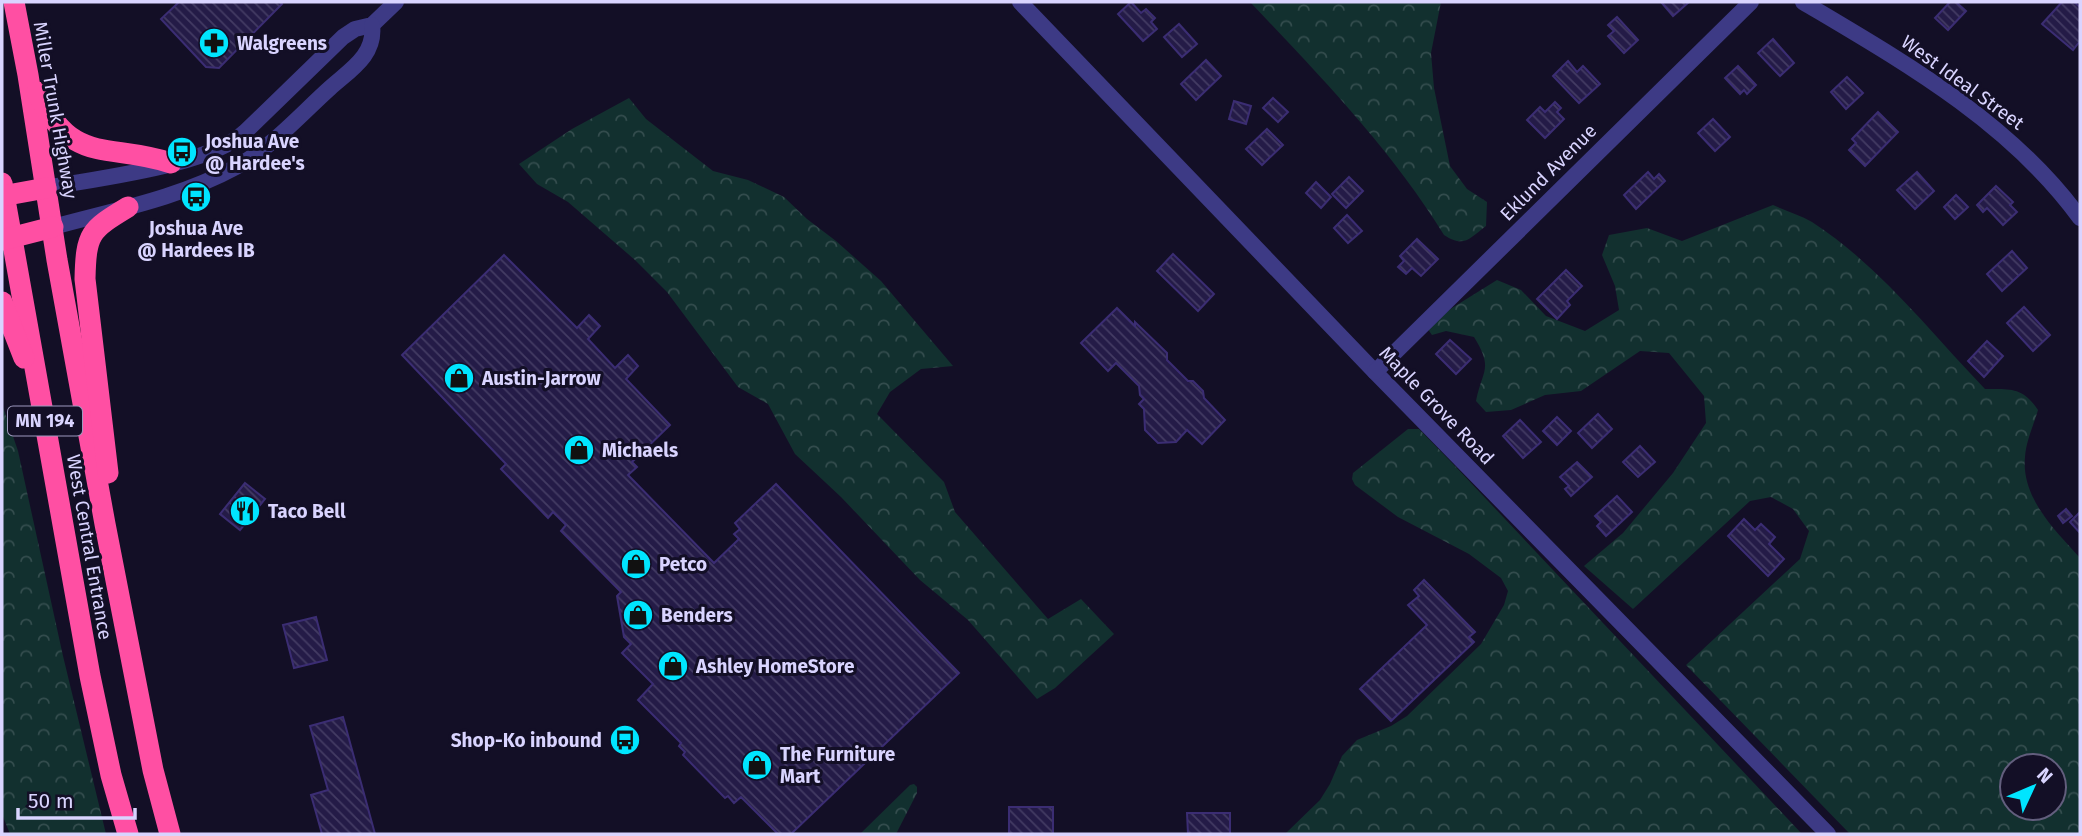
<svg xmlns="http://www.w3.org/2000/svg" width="2082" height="836" viewBox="0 0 2082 836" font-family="'Fira Sans',sans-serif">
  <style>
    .forest { fill: url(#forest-crowns); fill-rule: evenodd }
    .building { fill: url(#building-back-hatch); stroke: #3b2d73; stroke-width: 2 }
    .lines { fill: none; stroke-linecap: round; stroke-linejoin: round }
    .minor { stroke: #3d3a85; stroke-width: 16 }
    .highway { stroke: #ff4fa3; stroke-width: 21 }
    .labels { text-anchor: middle; stroke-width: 6; stroke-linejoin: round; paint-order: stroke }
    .shield { fill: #130f26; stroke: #9e99be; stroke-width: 2 }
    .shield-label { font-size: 18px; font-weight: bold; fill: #d9d4ff }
    .poi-label { font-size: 19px; font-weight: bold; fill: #d9d4ff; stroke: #130f26; text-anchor: start }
    .street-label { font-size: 19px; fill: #d9d4ff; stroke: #130f26 }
  </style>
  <defs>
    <pattern id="forest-crowns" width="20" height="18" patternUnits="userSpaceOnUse" patternTransform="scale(1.75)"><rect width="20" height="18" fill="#12302f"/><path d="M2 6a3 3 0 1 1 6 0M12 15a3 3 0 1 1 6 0" fill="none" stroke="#344d4e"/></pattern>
    <pattern id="building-back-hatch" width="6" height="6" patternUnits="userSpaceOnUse" patternTransform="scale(1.75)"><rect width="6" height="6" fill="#241b47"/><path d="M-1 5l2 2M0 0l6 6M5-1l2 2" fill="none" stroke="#433b63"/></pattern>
  </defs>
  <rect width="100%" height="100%" fill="#130f26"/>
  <!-- forest -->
  <g class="forest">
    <path d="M 1250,2 L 1441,2 L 1431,53 L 1434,88 L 1450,166 L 1467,189 L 1487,202 L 1486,226 C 1469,239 1464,248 1444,235 C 1390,148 1320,76 1250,2 Z"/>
    <polygon points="629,98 646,119 713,171 748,180 784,197 807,219 836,241 881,281 953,366 921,369 890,392 877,414 944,482 955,512 1048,619 1081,599 1114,634 1055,688 1037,699 968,620 920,580 841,497 795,454 768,404 738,387 667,292 635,260 568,202 537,184 519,164 572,129"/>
    <path d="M 1773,205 C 1786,211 1800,215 1812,222 C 1880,266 1930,332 1985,389 C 2010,389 2023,387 2038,410 C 2034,424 2026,441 2025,457 C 2021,498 2055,530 2080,558 L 2080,834 L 1850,834 L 1686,665 L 1800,559 L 1809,531 L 1793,509 L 1771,497 L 1750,501 L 1633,609 L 1584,566 L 1623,533 L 1673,473 L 1706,423 L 1704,396 L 1669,353 L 1640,351 L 1581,391 L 1545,395 L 1511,410 L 1486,412 L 1476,401 C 1482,370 1494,369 1474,337 L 1446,331 L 1432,335 L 1427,328 L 1452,308 L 1497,280 L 1521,290 L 1546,316 L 1585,331 L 1619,310 L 1615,286 L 1602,255 L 1609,235 L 1647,228 L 1682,241 ZM 2012,766 L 2054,766 L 2054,808 L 2012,808 Z"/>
    <polygon points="2,404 18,451 63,656 106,834 10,834 2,814"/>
    <polygon points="1408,429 1419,429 1455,466 1802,834 1285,834 1320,800 1330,784 1342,756 1357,740 1391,726 1407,716 1481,644 1504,605 1508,591 1501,578 1469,554 1398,517 1355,485 1352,479 1353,473"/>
    <polygon points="914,784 917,787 917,793 896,834 860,834 910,785"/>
  </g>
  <!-- building -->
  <g class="building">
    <polygon points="179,2 280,2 282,4 219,68 206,67 161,19"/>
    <polygon points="1131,2 1141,13 1146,9 1155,18 1151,22 1157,29 1143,41 1118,14"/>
    <polygon points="1661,2 1689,2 1673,16"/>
    <polygon points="1950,2 1956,2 1966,11 1948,30 1935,18"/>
    <polygon points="2062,2 2074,2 2080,7 2080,41 2073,50 2042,24"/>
    <polygon points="1617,17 1638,40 1624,53 1608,36 1614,31 1608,25"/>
    <polygon points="1179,24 1197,44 1182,57 1164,37"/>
    <polygon points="1773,39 1794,63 1780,76 1758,53"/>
    <polygon points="1206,60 1221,76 1196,100 1181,84"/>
    <polygon points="1568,61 1577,72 1583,66 1600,84 1579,103 1553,76"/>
    <polygon points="1738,66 1756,85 1747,94 1744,90 1740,94 1725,78"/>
    <polygon points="1847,77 1863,93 1846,109 1831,92"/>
    <polygon points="1273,98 1288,112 1278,122 1263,108"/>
    <polygon points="1234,101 1251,106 1246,124 1229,119"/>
    <polygon points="1555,102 1561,108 1557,112 1564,119 1545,138 1527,120 1540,107 1545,112"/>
    <polygon points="1878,112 1898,132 1865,166 1849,150 1856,143 1852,139"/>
    <polygon points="1713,119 1730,137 1715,151 1698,133"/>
    <polygon points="1267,129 1283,145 1262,165 1246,149"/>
    <polygon points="1648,172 1654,179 1659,174 1665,181 1636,209 1624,195"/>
    <polygon points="1917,172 1934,191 1915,209 1897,190"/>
    <polygon points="1349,177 1363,191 1346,208 1332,194"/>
    <polygon points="1316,182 1331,197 1321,208 1306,193"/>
    <polygon points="1996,186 2013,202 2010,205 2017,212 2003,225 1987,208 1983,212 1977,205"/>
    <polygon points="1956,195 1968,207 1955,219 1944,207"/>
    <polygon points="1347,215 1362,231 1348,243 1334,228"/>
    <polygon points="1417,239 1438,259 1421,276 1412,268 1406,274 1398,267 1404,261 1400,256"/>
    <polygon points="2012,251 2027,268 2002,291 1987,274"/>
    <polygon points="1173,254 1214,294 1198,311 1157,271"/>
    <polygon points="504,255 577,328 589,315 600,326 588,339 615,368 628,355 638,366 626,379 670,425 632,462 637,467 628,475 714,563 739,539 734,534 740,529 735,523 776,484 959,673 791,834 778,834 741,797 734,803 728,796 725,798 683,755 685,752 679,746 681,743 638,700 653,684 622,653 631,644 624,637 617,596 621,592 561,531 566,525 553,512 548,518 501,469 506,464 402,355"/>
    <polygon points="1566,270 1582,286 1567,301 1570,305 1557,319 1537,299"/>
    <polygon points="2024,307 2050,335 2033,351 2007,323"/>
    <polygon points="1117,308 1135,326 1135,322 1167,353 1167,360 1188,381 1193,381 1203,391 1204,398 1225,420 1202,444 1187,430 1176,442 1158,443 1145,430 1144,409 1139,404 1144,399 1140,395 1139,386 1116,363 1108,371 1081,343"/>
    <polygon points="1450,340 1471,359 1456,374 1436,354"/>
    <polygon points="1987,341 2003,356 1984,377 1968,361"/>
    <polygon points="1598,414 1612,429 1592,448 1578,433"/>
    <polygon points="1557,417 1571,431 1557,445 1543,431"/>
    <polygon points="1520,420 1541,442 1523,458 1503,436"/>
    <polygon points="1640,446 1655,462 1638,477 1623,462"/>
    <polygon points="1577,462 1592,477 1571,496 1565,489 1569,486 1560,477"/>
    <polygon points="245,483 265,499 240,530 220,514"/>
    <polygon points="1617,496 1632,512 1606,536 1597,526 1601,522 1595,516"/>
    <polygon points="2066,509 2072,516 2063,523 2058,516"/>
    <polygon points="2080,512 2080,533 2070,522"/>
    <polygon points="1744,519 1755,530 1761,524 1775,537 1769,544 1784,559 1768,576 1728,536"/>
    <polygon points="1424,580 1475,632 1469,637 1474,642 1391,721 1360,689 1427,625 1408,605 1419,596 1414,590"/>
    <polygon points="316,617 327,660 294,668 283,625"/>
    <polygon points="343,717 375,834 322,834 311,795 328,790 310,726"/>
    <rect x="1009" y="807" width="44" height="27"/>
    <polygon points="1187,813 1230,813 1230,834 1188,834"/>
  </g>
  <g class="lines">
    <!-- minor -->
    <g class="minor">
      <polyline points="1020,2 1375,372 1828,834"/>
      <path d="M 1803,2 C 1904,62 2010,122 2080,218"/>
      <path d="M 46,188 C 98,178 208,166 245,132 L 343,37 L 355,29 L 372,25 L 396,2"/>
      <path d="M 53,227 C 115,210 179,198 236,167 C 271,148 300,115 330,88 C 350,70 376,55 372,25"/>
      <polyline points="1375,372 1751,2"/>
    </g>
    <!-- highway -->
    <g class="highway">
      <polyline points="14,2 28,75 57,260 105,524 153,770 170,834"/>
      <path d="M 37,92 C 73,167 107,142 171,163"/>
      <polyline points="2,183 90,676 111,775 128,834"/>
      <polyline points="2,196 46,188"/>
      <polyline points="2,240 53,227"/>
      <polyline points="2,302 24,358"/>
      <path d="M 108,473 L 85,279 C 86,233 90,230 128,207"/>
    </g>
  </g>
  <!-- icons -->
  <defs>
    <g id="pharmacy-disc" transform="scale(1.575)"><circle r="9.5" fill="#00e5ff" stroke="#130f26"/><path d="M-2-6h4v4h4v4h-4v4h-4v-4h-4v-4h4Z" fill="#111"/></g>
    <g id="bus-disc" transform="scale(1.575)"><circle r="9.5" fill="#00e5ff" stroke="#130f26"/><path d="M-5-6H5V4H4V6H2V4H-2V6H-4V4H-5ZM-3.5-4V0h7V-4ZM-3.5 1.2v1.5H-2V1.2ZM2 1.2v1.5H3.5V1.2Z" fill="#111"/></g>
    <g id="shop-disc" transform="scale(1.575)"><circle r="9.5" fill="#00e5ff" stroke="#130f26"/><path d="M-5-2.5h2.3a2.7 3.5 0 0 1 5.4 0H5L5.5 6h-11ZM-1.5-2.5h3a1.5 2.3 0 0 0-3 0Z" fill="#111"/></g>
    <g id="restaurant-disc" transform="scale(1.575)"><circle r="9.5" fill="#00e5ff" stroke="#130f26"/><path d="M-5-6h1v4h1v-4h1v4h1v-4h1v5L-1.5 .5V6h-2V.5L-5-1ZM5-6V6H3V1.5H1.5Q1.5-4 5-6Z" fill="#111"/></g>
  </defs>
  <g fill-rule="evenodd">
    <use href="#pharmacy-disc" x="214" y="43"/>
    <use href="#bus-disc" x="182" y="152"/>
    <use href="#bus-disc" x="196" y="197"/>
    <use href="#shop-disc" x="459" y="378"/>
    <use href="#shop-disc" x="579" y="450"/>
    <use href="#restaurant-disc" x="245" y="511"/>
    <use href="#shop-disc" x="636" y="564"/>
    <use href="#shop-disc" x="638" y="615"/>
    <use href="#shop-disc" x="673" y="666"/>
    <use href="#bus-disc" x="625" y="740"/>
    <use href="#shop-disc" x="757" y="765"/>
  </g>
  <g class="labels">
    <!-- shield labels -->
    <rect class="shield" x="8" y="406.5" width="74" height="29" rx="5"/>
    <g class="shield-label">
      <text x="45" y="427">MN 194</text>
    </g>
    <!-- poi labels -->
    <g class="poi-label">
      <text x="237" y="50">Walgreens</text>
      <text x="205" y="148">Joshua Ave<tspan x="205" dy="22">@ Hardee's</tspan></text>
      <text x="196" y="235" text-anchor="middle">Joshua Ave<tspan x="196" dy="22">@ Hardees IB</tspan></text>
      <text x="482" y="385">Austin-Jarrow</text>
      <text x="602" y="457">Michaels</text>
      <text x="268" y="518">Taco Bell</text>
      <text x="659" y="571">Petco</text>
      <text x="661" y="622">Benders</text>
      <text x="696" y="673">Ashley HomeStore</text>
      <text x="602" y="747" text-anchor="end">Shop-Ko inbound</text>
      <text x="780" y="761">The Furniture<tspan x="780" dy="22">Mart</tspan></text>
    </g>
    <!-- street labels -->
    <g class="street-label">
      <text transform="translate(1963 82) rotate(36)" y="7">West Ideal Street</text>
      <text transform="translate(56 110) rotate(80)" y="7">Miller Trunk Highway</text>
      <text transform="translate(1548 172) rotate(-45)" y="7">Eklund Avenue</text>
      <text transform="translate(1437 405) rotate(46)" y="7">Maple Grove Road</text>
      <text transform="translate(90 547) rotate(80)" y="7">West Central Entrance</text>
    </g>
  </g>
  <!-- border -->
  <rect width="2082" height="836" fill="none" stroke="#d9d4ff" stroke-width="7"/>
  <!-- north arrow -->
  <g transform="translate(2033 787) rotate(46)"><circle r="33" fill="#130f26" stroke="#625e7d" stroke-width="2"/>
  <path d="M0-5L12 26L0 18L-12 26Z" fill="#00e5ff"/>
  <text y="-10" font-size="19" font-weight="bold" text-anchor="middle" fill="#d9d4ff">N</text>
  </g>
  <!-- scale -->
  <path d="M18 808v10h117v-10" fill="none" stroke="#d9d4ff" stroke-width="3.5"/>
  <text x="28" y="808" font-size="21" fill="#d9d4ff" stroke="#130f26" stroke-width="5" paint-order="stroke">50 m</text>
</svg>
